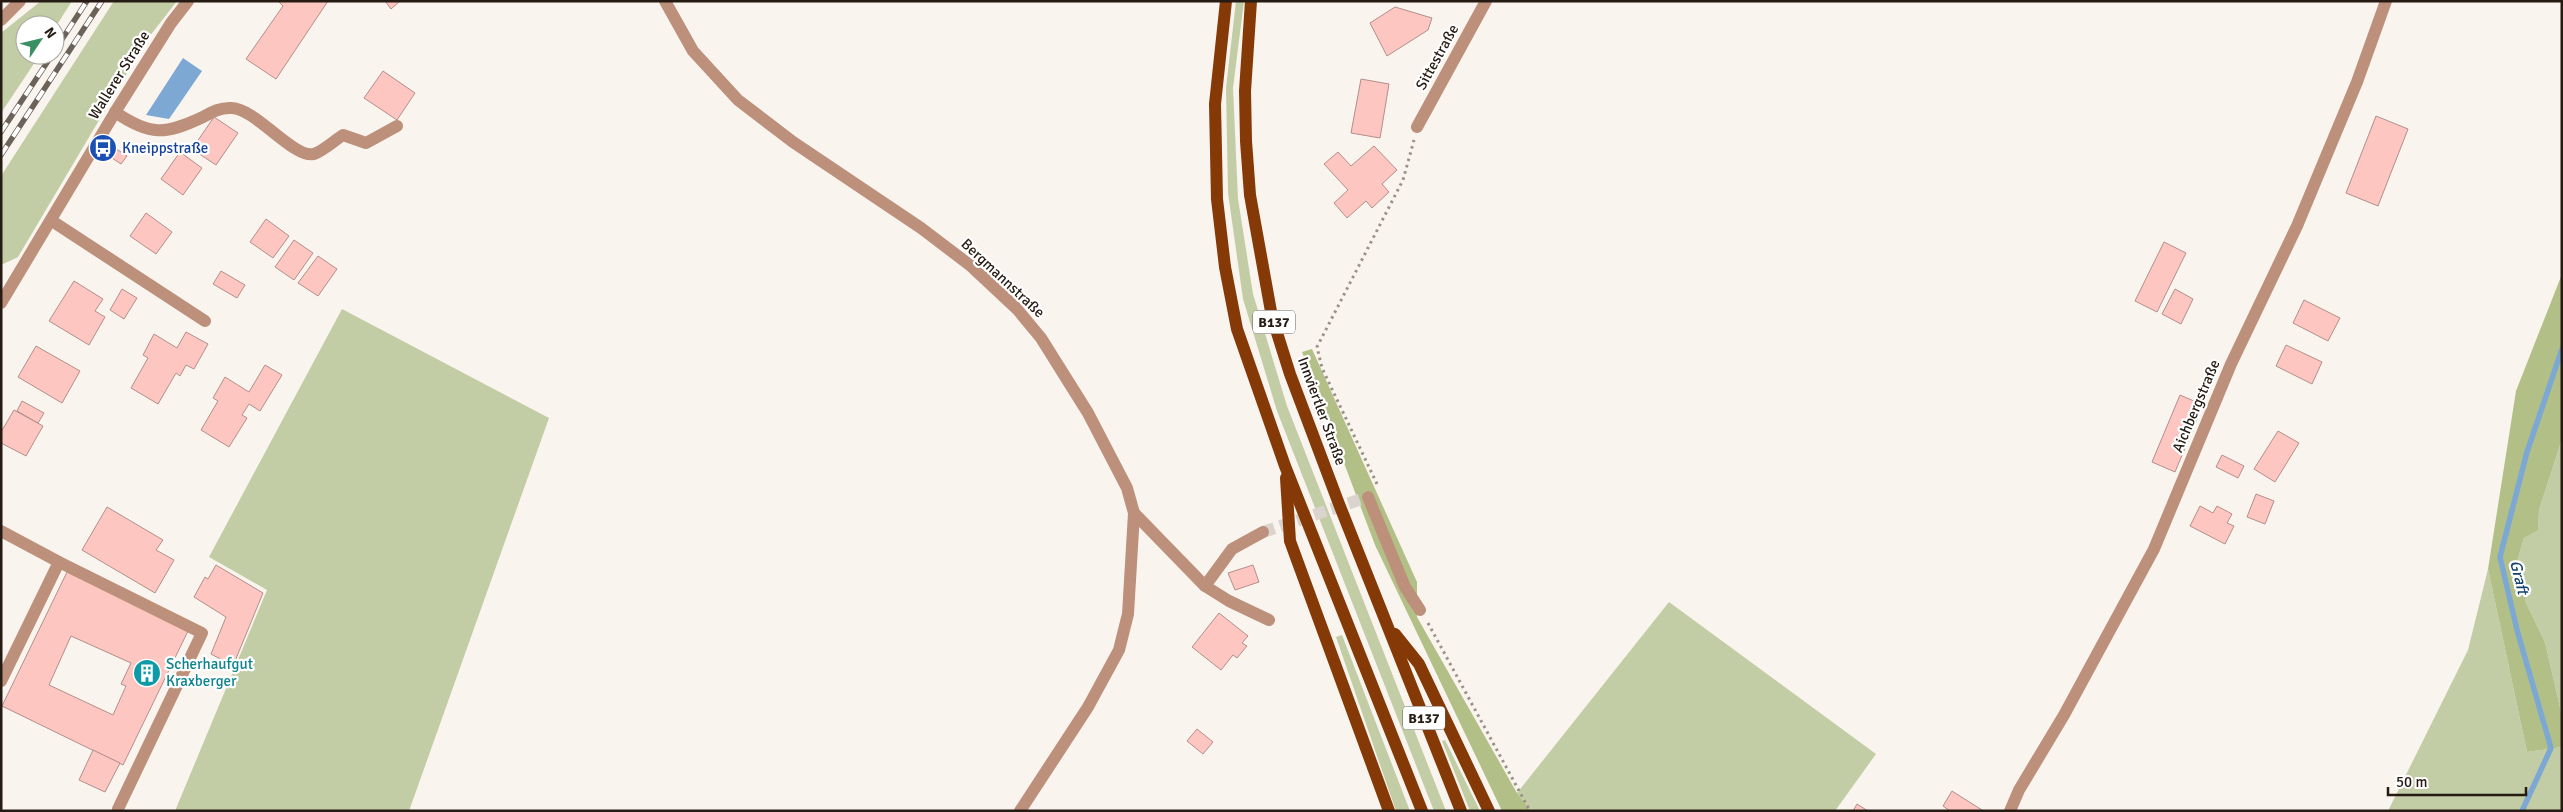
<svg xmlns="http://www.w3.org/2000/svg" width="2563" height="812" viewBox="0 0 2563 812" font-family="Signika,sans-serif">
  <style>
    .green { fill: #c2cda5 }
    .forest { fill: #b2c087 }
    .water { fill: #7ca8d3 }
    .lines { fill: none; stroke-linecap: round; stroke-linejoin: round }
    .stream { stroke: #7ca8d3; stroke-width: 5.5 }
    .building { fill: #fdc6c0; stroke: #b48e89; fill-rule: evenodd }
    .minor-tunnel { stroke: #dad3ce; stroke-width: 12; stroke-dasharray: 12 6; stroke-linecap: butt }
    .path { stroke: #9a918a; stroke-width: 3; stroke-dasharray: 2.5 4; stroke-linecap: butt }
    .minor { stroke: #bd907b; stroke-width: 12 }
    .major { stroke: #853907; stroke-width: 12 }
    .rail-casing { stroke: #6b625a; stroke-width: 5.5 }
    .rail { stroke: #fff; stroke-width: 4; stroke-dasharray: 11; stroke-linecap: butt }
    .labels { text-anchor: middle; stroke-width: 4.5; stroke-linejoin: round; paint-order: stroke }
    .shield { fill: #fff; stroke: #675f59; stroke-width: 1 }
    .shield-label { font-size: 14px; font-weight: bold; fill: #261b12 }
    .street-label { font-size: 15px; fill: #261b12; stroke: #fff }
    .transit-label { font-size: 15px; fill: #164399; stroke: #fff; text-anchor: start }
    .culture-label { font-size: 15px; fill: #0d838f; stroke: #fff; text-anchor: start }
    .water-label { font-size: 16px; font-style: italic; fill: #12436d; stroke: #fff }
  </style>
  <rect width="100%" height="100%" fill="#faf4ef"/>
  <!-- green -->
  <g class="green">
    <polygon points="41,1 72,1 55,28 55,25 25,25 25,55 37,55 35,62 1,113 1,33"/>
    <polygon points="114,1 177,1 146,41 18,257 1,265 1,176"/>
    <polygon points="1236,1 1244,1 1233,88 1238,199 1253,294 1287,406 1446,811 1434,811 1277,411 1243,299 1228,193 1226,88"/>
    <polygon points="342,309 549,418 409,811 175,811 267,590 209,557"/>
    <polygon points="2562,439 2562,716 2545,642 2526,603 2517,562 2524,538 2538,529 2539,510"/>
    <polygon points="2488,569 2527,752 2562,747 2562,811 2388,811 2468,650"/>
    <polygon points="1669,602 1876,754 1835,811 1531,811 1517,793"/>
    <polygon points="1342,635 1410,811 1396,811 1336,637"/>
    <polygon points="1445,740 1480,811 1470,811 1442,741"/>
  </g>
  <!-- forest -->
  <g class="forest">
    <polygon points="2562,274 2562,439 2539,510 2538,530 2524,538 2517,562 2526,603 2545,642 2562,716 2562,747 2527,752 2488,569 2516,391"/>
    <polygon points="1312,349 1417,582 1417,617 1517,793 1531,811 1502,811 1375,545 1302,352"/>
  </g>
  <!-- water -->
  <polygon class="water" points="183,58 202,71 169,119 146,115"/>
  <g class="lines">
    <!-- stream -->
    <polyline class="stream" points="2522,811 2551,748 2517,630 2500,557 2527,452 2562,349"/>
  </g>
  <!-- building -->
  <g class="building">
    <polygon points="278,1 328,1 276,79 246,59 283,6"/>
    <polygon points="385,1 400,1 391,9"/>
    <polygon points="1395,7 1432,18 1428,30 1387,56 1370,23"/>
    <polygon points="383,71 415,93 397,120 364,98"/>
    <polygon points="1361,79 1389,84 1380,138 1351,133"/>
    <polygon points="2376,116 2408,129 2378,206 2346,193"/>
    <polygon points="214,117 238,133 216,165 192,149"/>
    <polygon points="1374,146 1397,170 1382,184 1389,192 1372,208 1366,201 1347,218 1334,203 1348,190 1324,164 1338,152 1351,166"/>
    <polygon points="115,148 127,156 121,164 109,156"/>
    <polygon points="180,152 202,168 183,195 161,179"/>
    <polygon points="146,213 172,232 156,254 130,236"/>
    <polygon points="266,219 289,236 273,258 250,242"/>
    <polygon points="294,240 313,253 294,280 275,267"/>
    <polygon points="2164,242 2186,253 2157,312 2135,301"/>
    <polygon points="318,256 337,269 318,296 298,283"/>
    <polygon points="221,271 245,285 237,298 213,284"/>
    <polygon points="74,281 103,299 95,311 105,317 89,345 49,321"/>
    <polygon points="122,289 137,298 124,319 110,310"/>
    <polygon points="2175,289 2193,299 2181,324 2162,314"/>
    <polygon points="2304,300 2340,318 2328,341 2293,323"/>
    <polygon points="186,332 208,344 194,369 186,365 180,376 176,373 158,404 131,388 148,358 143,355 154,334 177,348"/>
    <polygon points="2286,345 2322,362 2312,384 2276,366"/>
    <polygon points="36,346 80,371 62,403 18,377"/>
    <polygon points="265,365 282,375 260,411 249,404 242,415 247,418 229,447 201,430 218,401 213,398 225,377 249,392"/>
    <polygon points="2180,395 2203,405 2175,472 2152,462"/>
    <polygon points="22,401 44,413 38,423 17,411"/>
    <polygon points="14,410 43,426 26,456 1,443 1,432"/>
    <polygon points="2278,431 2299,443 2275,482 2254,469"/>
    <polygon points="2222,455 2244,466 2238,478 2216,467"/>
    <polygon points="2256,494 2274,501 2265,524 2247,517"/>
    <polygon points="2200,506 2213,513 2217,506 2232,514 2227,523 2234,526 2225,544 2190,526"/>
    <polygon points="107,507 163,540 156,550 174,560 155,593 82,550"/>
    <polygon points="216,565 263,593 233,666 211,654 226,617 194,597 205,577 208,579"/>
    <polygon points="1253,565 1259,582 1235,590 1228,573"/>
    <path d="M 67,572 L 188,631 L 123,765 L 2,706 ZM 71,636 L 131,663 L 121,684 L 126,686 L 113,715 L 49,685 Z"/>
    <polygon points="1219,613 1248,636 1242,643 1247,646 1237,658 1233,655 1221,670 1192,647"/>
    <polygon points="1197,729 1213,742 1203,754 1187,741"/>
    <polygon points="93,750 120,763 105,792 79,780"/>
    <polygon points="1952,791 1982,810 1982,811 1950,811 1943,806"/>
    <polygon points="1857,804 1868,811 1853,811"/>
  </g>
  <g class="lines">
    <!-- minor-tunnel -->
    <polyline class="minor-tunnel" points="1263,532 1368,497"/>
    <!-- path -->
    <g class="path">
      <polyline points="1377,484 1322,368 1317,347 1403,180 1414,140"/>
      <polyline points="1428,623 1530,811"/>
    </g>
    <!-- minor -->
    <g class="minor">
      <polyline points="665,1 693,51 738,100 793,142 921,228 971,266 1017,309 1041,338 1088,413 1127,488 1134,513 1128,614 1119,650 1088,707 1020,811"/>
      <polyline points="1,20 20,1"/>
      <path d="M 115,112 C 150,136 165,135 203,117 C 212,112 221,107 232,108 C 256,109 294,159 314,154 C 323,151 335,140 343,135 L 366,143 L 397,126"/>
      <polyline points="1417,127 1486,1"/>
      <polyline points="52,221 205,321"/>
      <polyline points="1,303 117,109 171,23 188,1"/>
      <polyline points="1368,497 1405,587 1420,610"/>
      <polyline points="1134,513 1205,586 1229,601 1269,620"/>
      <polyline points="1,531 59,562 1,681"/>
      <polyline points="59,562 202,633 118,809"/>
      <polyline points="1205,586 1232,549 1263,532"/>
      <polyline points="2010,811 2019,790 2064,715 2154,549 2231,364 2297,226 2357,82 2386,1"/>
    </g>
    <!-- major -->
    <g class="major">
      <polyline points="1226,1 1215,104 1217,199 1225,267 1237,329 1285,466 1422,811"/>
      <polyline points="1251,1 1245,91 1246,141 1250,195 1272,317 1290,374 1339,504 1461,811"/>
      <polyline points="1286,478 1290,541 1389,811"/>
      <polyline points="1395,634 1419,664 1489,811"/>
    </g>
    <!-- rail casing -->
    <g class="rail-casing">
      <g id="rail">
        <polyline points="55,50 87,1"/>
        <polyline points="1,132 52,55"/>
        <polyline points="1,155 102,1"/>
      </g>
    </g>
    <!-- rail -->
    <use href="#rail" class="rail"/>
  </g>
  <!-- icons -->
  <defs>
    <g id="bus-disc" transform="scale(1.4375)"><circle r="9.5" fill="#1a4fb4" stroke="#fff"/><path d="M-5-6H5V4H4V6H2V4H-2V6H-4V4H-5ZM-3.5-4V0h7V-4ZM-3.5 1.2v1.5H-2V1.2ZM2 1.2v1.5H3.5V1.2Z" fill="#fff"/></g>
    <g id="building-disc" transform="scale(1.4375)"><circle r="9.5" fill="#0f9aa8" stroke="#fff"/><path d="M-4-6H4V6H1V3H-1V6H-4ZM-2.5-4.3h1.7v1.8h-1.7ZM.8-4.3h1.7v1.8H.8ZM-2.5-1h1.7V.8h-1.7ZM.8-1h1.7V.8H.8Z" fill="#fff"/></g>
  </defs>
  <g fill-rule="evenodd">
    <use href="#bus-disc" x="103" y="148"/>
    <use href="#building-disc" x="147" y="673"/>
  </g>
  <g class="labels">
    <!-- shield labels -->
    <g class="shield">
      <rect x="1253" y="310.5" width="42" height="23" rx="4"/>
      <rect x="1403" y="706.5" width="42" height="23" rx="4"/>
    </g>
    <g class="shield-label">
      <text x="1274" y="327">B137</text>
      <text x="1424" y="723">B137</text>
    </g>
    <!-- street labels -->
    <g class="street-label">
      <text transform="translate(1437 57) rotate(-61)" y="5">Sittestraße</text>
      <text transform="translate(119 75) rotate(-58)" y="5">Wallerer Straße</text>
      <text transform="translate(1003 278) rotate(43)" y="5">Bergmannstraße</text>
      <text transform="translate(2196 406) rotate(-67)" y="5">Aichbergstraße</text>
      <text transform="translate(1322 411) rotate(70)" y="5">Innviertler Straße</text>
    </g>
    <!-- transit labels -->
    <g class="transit-label">
      <text x="122" y="153">Kneippstraße</text>
    </g>
    <!-- culture labels -->
    <g class="culture-label">
      <text x="166" y="669">Scherhaufgut<tspan x="166" dy="17">Kraxberger</tspan></text>
    </g>
    <!-- water labels -->
    <g class="water-label">
      <text transform="translate(2520 577) rotate(76)" y="6">Graft</text>
    </g>
  </g>
  <!-- border -->
  <rect width="2563" height="812" fill="none" stroke="#261b12" stroke-width="5"/>
  <!-- north arrow -->
  <g transform="translate(40 40) rotate(55)"><circle r="24" fill="#ffffff" stroke="#a8a4a0"/>
  <path d="M0-4L9 19L0 12L-9 19Z" fill="#3a9063"/>
  <text y="-8" font-size="14" font-weight="bold" text-anchor="middle" fill="#261b12">N</text>
  </g>
  <!-- scale -->
  <path d="M2388 787v8h138v-8" fill="none" stroke="#261b12" stroke-width="2.5"/>
  <text x="2396" y="787" font-size="15" fill="#261b12" stroke="#ffffff" stroke-width="4" paint-order="stroke">50 m</text>
</svg>
